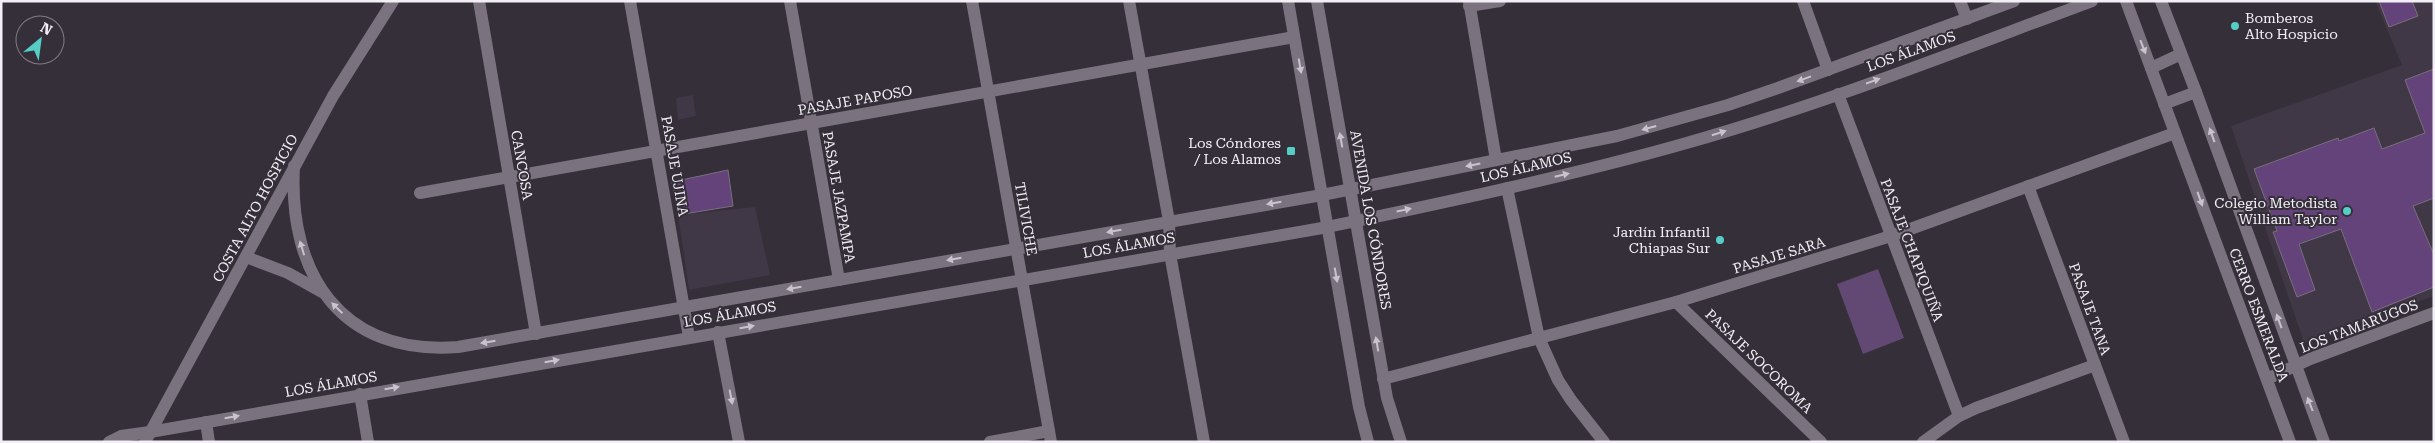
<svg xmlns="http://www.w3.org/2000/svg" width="2435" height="443" viewBox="0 0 2435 443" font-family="'Roboto Serif',serif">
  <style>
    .built { fill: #403747 }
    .green { fill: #624973 }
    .building { fill: #64427a; stroke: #77717c }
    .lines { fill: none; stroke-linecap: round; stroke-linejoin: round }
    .minor { stroke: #7a737f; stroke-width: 12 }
    .oneway { fill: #c9c4cc }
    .poi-dot { fill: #55cec6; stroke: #352f39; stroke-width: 2 }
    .labels { text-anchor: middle; stroke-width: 4; stroke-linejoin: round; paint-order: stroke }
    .poi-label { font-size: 14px; fill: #f3eff6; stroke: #352f39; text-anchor: end }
    .street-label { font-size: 14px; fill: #f3eff6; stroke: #352f39 }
  </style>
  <rect width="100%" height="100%" fill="#352f39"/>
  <!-- built -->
  <g class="built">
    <polygon points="2375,1 2434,1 2434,296 2304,343 2231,126 2402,65"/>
    <polygon points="693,95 696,116 678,120 676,98"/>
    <polygon points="755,207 770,275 689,290 678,215"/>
  </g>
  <!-- green -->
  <polygon class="green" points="1878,269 1904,338 1863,354 1837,284"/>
  <!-- building -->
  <g class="building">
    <polygon points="2379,1 2412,1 2418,16 2389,27"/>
    <polygon points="2434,69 2434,198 2413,206 2434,255 2434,287 2372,312 2341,229 2299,244 2315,290 2297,297 2273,232 2277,231 2254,169 2338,138 2339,141 2374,128 2382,149 2425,133 2405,80"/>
    <polygon points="728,170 733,206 678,215 672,182"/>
  </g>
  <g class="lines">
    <!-- minor -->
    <g class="minor">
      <polyline points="479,1 536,334"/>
      <polyline points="630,1 689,337"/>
      <polyline points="790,1 839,280"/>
      <polyline points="972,1 1051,442"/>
      <polyline points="1129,1 1169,221 1170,254 1204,442"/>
      <polyline points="1288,1 1359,407 1368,442"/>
      <polyline points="1317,1 1387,398 1401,442"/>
      <polyline points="1469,1 1496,160"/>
      <polyline points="1803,1 1828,70"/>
      <polyline points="1960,1 1967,19"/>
      <polyline points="2126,1 2290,442"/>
      <polyline points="2161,1 2196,92 2324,442"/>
      <polyline points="1469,6 1500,1"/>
      <polyline points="2151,68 2181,54"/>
      <polyline points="1838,94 1959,416"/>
      <polyline points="2164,104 2196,92"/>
      <path d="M 294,166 C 288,274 341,356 458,347 L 1322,195 L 1617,136 L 1728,105 L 1778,88 L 2014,1"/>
      <polyline points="2028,186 2124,442"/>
      <polyline points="1507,188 1539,338 1558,380 1571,400 1604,442"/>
      <polyline points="420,193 1294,37"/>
      <polyline points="246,257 288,273 322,292"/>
      <polyline points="1676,302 1821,442"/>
      <polyline points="718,332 739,442"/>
      <polyline points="1383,379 1676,302 1891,236 2175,133"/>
      <polyline points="2267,379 2310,359 2434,313"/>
      <polyline points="360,394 368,442"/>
      <polyline points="206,422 209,442"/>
      <path d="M 109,442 L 121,436 L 150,432 L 1328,227 C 1446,202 1566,177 1683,144 C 1822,105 1957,51 2092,1"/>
      <polyline points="145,442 333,96 393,1"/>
      <polyline points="990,442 1049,431"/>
      <polyline points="1923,442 1959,416 1976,408 2095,365"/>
    </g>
  </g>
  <!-- one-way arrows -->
  <defs><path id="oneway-solid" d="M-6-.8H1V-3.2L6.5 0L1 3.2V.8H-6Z" transform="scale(1.25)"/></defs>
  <g class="oneway">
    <use href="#oneway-solid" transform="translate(2143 47) rotate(69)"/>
    <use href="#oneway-solid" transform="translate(1300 66) rotate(80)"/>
    <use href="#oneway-solid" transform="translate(1804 79) rotate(160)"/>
    <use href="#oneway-solid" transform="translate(1873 81) rotate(-20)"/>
    <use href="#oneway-solid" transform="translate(1649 128) rotate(165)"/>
    <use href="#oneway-solid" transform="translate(1719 133) rotate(-17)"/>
    <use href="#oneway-solid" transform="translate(2212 135) rotate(-110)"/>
    <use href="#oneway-solid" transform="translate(1341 140) rotate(-100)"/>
    <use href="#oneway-solid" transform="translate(1473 165) rotate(169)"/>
    <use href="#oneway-solid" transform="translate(1562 175) rotate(-13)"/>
    <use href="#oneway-solid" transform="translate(2200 199) rotate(70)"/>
    <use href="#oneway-solid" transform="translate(1274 203) rotate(170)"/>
    <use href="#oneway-solid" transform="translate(1404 210) rotate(-12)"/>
    <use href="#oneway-solid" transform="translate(1114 231) rotate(170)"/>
    <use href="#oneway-solid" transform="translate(302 248) rotate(-107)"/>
    <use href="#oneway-solid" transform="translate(954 259) rotate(170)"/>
    <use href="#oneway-solid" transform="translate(1336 275) rotate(80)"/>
    <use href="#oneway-solid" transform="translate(794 288) rotate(170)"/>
    <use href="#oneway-solid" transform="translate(337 308) rotate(-136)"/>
    <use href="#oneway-solid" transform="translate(2279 321) rotate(-110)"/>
    <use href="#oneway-solid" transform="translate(747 327) rotate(-10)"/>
    <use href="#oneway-solid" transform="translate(488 342) rotate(171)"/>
    <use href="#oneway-solid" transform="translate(1377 344) rotate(-100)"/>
    <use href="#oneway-solid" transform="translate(552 361) rotate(-10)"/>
    <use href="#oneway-solid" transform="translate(392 388) rotate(-10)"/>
    <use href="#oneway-solid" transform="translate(731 397) rotate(79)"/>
    <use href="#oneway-solid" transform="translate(2310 404) rotate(-111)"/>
    <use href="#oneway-solid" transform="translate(232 417) rotate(-10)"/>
  </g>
  <!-- markers -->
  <g class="poi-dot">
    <circle cx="2235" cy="26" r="5"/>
    <rect x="1286" y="146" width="10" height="10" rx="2.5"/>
    <circle cx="2347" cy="211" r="5"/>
    <circle cx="1720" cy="240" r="5"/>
  </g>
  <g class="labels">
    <!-- poi labels -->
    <g class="poi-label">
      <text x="2245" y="23" text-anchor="start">Bomberos<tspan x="2245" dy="16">Alto Hospicio</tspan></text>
      <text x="1281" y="148">Los Cóndores<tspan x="1281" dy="16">/ Los Alamos</tspan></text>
      <text x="2337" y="208">Colegio Metodista<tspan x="2337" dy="16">William Taylor</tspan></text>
      <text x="1710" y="237">Jardín Infantil<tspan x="1710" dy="16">Chiapas Sur</tspan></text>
    </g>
    <!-- street labels -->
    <g class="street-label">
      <text transform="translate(1911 51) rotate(-20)" y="5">LOS ÁLAMOS</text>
      <text transform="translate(855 100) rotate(-10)" y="5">PASAJE PAPOSO</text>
      <text transform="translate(522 165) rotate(80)" y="5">CANCOSA</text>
      <text transform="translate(675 166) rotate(80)" y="5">PASAJE UJINA</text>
      <text transform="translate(1526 167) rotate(-13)" y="5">LOS ÁLAMOS</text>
      <text transform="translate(839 197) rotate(80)" y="5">PASAJE JAZPAMPA</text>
      <text transform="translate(255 208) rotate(-62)" y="5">COSTA ALTO HOSPICIO</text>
      <text transform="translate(1026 219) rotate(80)" y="5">TILIVICHE</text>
      <text transform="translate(1371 220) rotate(80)" y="5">AVENIDA LOS CÓNDORES</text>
      <text transform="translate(1129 245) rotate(-10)" y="5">LOS ÁLAMOS</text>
      <text transform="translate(1912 250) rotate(69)" y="5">PASAJE CHAPIQUIÑA</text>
      <text transform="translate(1779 255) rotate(-17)" y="5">PASAJE SARA</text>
      <text transform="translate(2090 309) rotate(70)" y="5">PASAJE TANA</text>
      <text transform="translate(730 314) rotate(-10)" y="5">LOS ÁLAMOS</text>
      <text transform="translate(2259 315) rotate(69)" y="5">CERRO ESMERALDA</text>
      <text transform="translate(2359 326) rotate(-21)" y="5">LOS TAMARUGOS</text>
      <text transform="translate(1759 361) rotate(44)" y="5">PASAJE SOCOROMA</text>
      <text transform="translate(331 384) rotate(-10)" y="5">LOS ÁLAMOS</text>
    </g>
  </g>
  <!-- border -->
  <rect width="2435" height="443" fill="none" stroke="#f3eff6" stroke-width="5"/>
  <!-- north arrow -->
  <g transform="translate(40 40) rotate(29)"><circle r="24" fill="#352f39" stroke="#817c85"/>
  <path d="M0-4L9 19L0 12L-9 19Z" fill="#55cec6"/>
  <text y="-8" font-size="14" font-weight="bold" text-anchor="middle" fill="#f3eff6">N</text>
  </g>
</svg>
